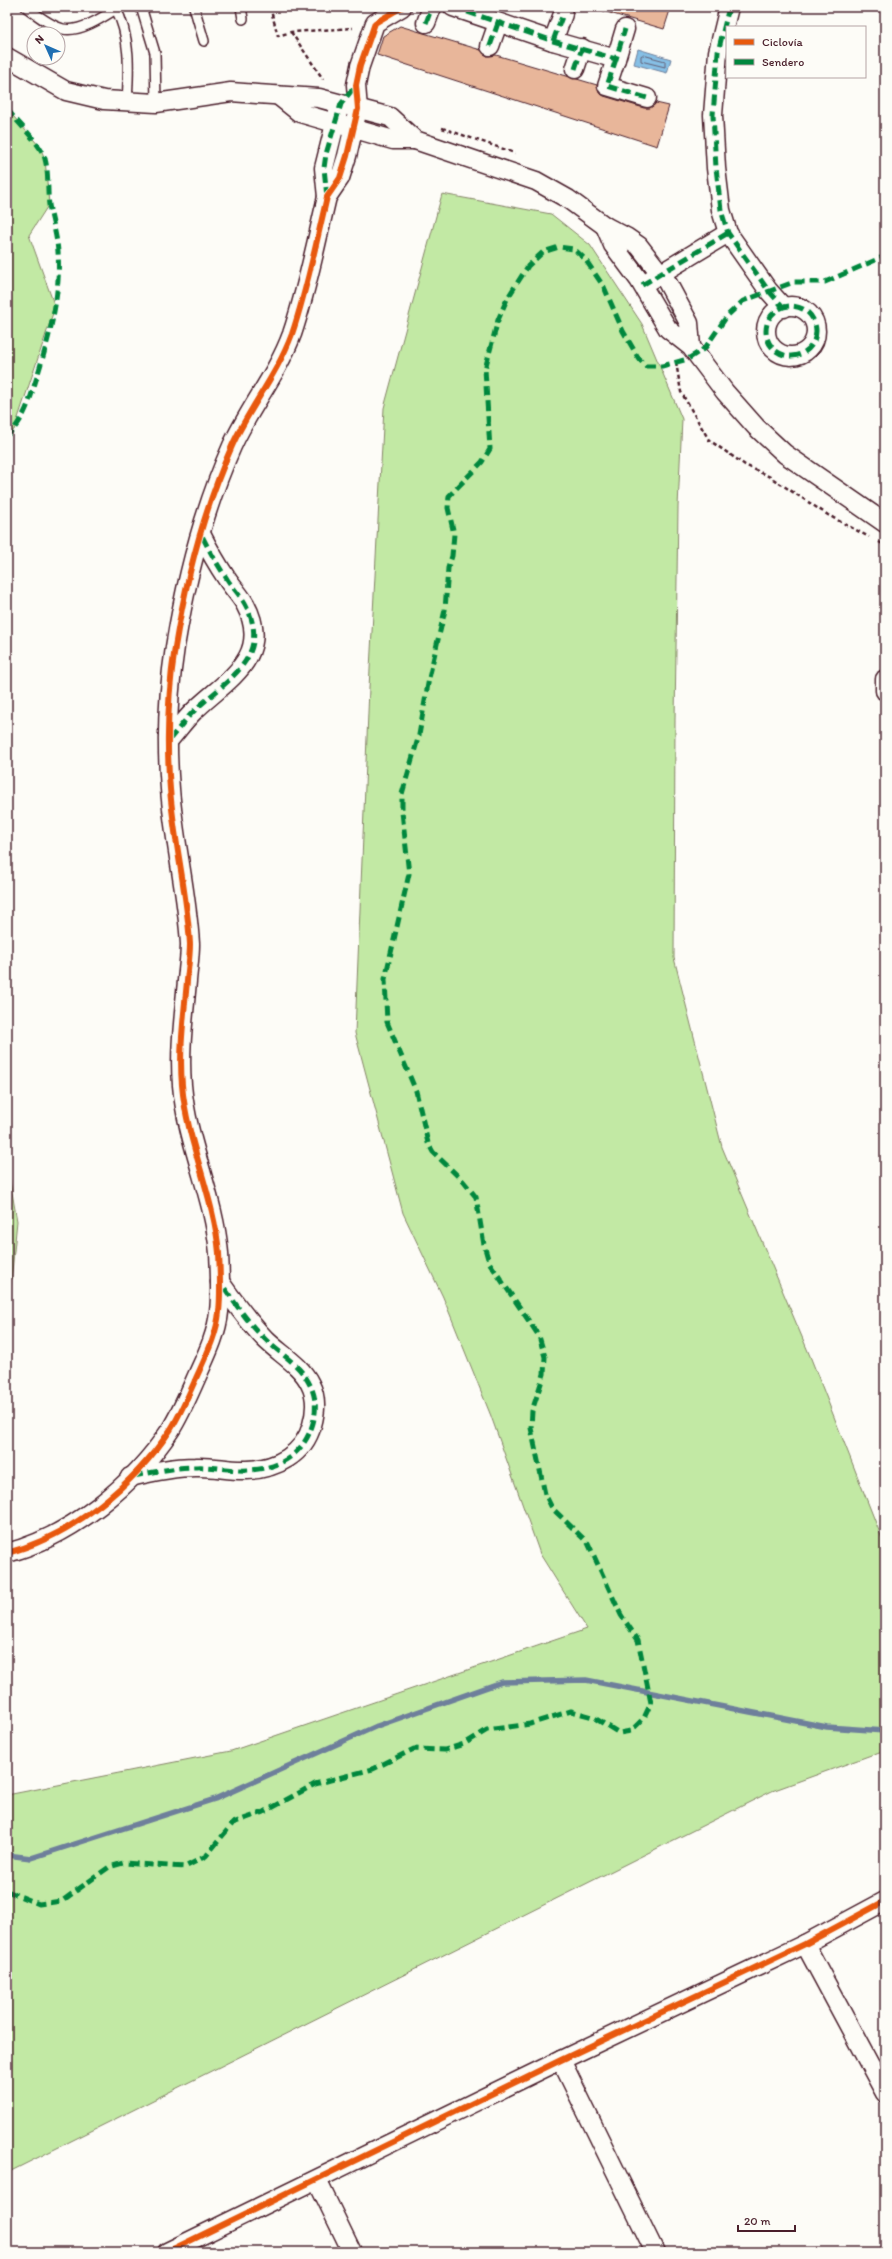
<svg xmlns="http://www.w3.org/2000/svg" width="892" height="2259" viewBox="0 0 892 2259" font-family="Itim,sans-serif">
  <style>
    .green { fill: #c2e9a4; stroke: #868468 }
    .water { fill: #86bfe5; stroke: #6e7f9b }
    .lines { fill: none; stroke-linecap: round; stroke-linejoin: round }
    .shore { stroke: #625f75; stroke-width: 1 }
    .stream { stroke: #6e7f9b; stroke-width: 5.5 }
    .building { fill: #e8b69a; stroke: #4a1f2b }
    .lane-casing { stroke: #4a1f2b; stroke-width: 12 }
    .street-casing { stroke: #4a1f2b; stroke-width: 21 }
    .path { stroke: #4a1f2b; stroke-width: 2.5; stroke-dasharray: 4 3; stroke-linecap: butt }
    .lane { stroke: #fdfcf7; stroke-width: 9 }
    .street { stroke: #fdfcf7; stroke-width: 18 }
    .quiet { stroke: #00873e; stroke-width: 5; stroke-dasharray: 10 5; stroke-linecap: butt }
    .cycleway-casing { stroke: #fdfcf7; stroke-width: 8 }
    .cycleway { stroke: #e8590c; stroke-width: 6 }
  </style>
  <rect width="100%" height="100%" fill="#fdfcf7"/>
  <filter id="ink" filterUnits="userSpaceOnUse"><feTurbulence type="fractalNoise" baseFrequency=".025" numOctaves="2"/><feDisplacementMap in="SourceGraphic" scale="8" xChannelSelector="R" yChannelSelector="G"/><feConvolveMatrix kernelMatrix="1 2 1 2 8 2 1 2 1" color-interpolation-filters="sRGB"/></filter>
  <g filter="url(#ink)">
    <!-- green -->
    <g class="green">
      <polygon points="7,109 40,147 45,159 49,204 29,235 55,307 14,430 7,435"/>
      <polygon points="442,194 551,214 590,245 642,324 682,419 678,507 675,720 674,958 722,1147 810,1356 885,1546 885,1750 772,1791 7,2173 7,1795 231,1751 587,1629 540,1554 491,1416 443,1297 403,1213 355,1033 369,688 384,408"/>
      <polygon points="7,1164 17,1221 7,1322"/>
    </g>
    <!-- water -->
    <polygon class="water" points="638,49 671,59 667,73 634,64"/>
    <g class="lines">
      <!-- shore -->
      <polygon class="shore" points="643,55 665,61 665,67 641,61 641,56"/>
      <!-- stream -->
      <polyline class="stream" points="7,1855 31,1858 215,1799 377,1726 502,1682 586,1680 827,1727 885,1731"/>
    </g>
    <!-- building -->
    <g class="building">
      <polygon points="604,7 671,7 664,29 603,11"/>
      <polygon points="400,26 481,50 487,56 496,55 597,85 599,93 604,96 644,108 650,108 656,103 669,106 657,146 377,55 383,36"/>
    </g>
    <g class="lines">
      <!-- lane casing -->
      <g class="lane-casing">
        <g id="lane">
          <path d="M 26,7 C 36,14 50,26 63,29 C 80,33 105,16 119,7"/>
          <path d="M 115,7 C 131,36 129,70 127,102"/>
          <polyline points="141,7 155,53 156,103"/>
          <polyline points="194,7 204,41"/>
          <polyline points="241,7 243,19"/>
        </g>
      </g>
      <!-- street casing -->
      <g class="street-casing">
        <g id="street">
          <polyline points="453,7 553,41 616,59 625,29"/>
          <polyline points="729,7 718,52 713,115 716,168 721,210 728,233 768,290 784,308"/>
          <polyline points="426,23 432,7"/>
          <polyline points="553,41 563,14"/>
          <polyline points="490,46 498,23"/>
          <polyline points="7,57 66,91 104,100 156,103 231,92 257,94 319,98 390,117 415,140 536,181 568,199 605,226"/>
          <polyline points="616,59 607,86 647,98"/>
          <polyline points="575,69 582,48"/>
          <polyline points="280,97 300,113 393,140 415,140"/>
          <polyline points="327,197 324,168 338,112"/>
          <polyline points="650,280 728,233"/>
          <circle cx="791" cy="331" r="25"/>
          <polyline points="691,347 689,323 667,282 639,246 626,237 605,226 613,245 639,280 668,329 691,347 725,392 756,427 785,454 885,523"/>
          <polyline points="885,679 885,691"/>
          <path d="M 169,740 C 177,731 184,721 193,712 C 224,681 274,658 245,604 C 240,595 232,587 227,579 C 217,564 209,550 201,534"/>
          <path d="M 130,1477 C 151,1472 173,1467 196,1467 C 213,1466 230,1471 247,1470 C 277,1469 304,1454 312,1425 C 316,1411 317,1397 310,1384 C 301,1365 280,1354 265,1339 C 248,1321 234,1302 220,1282"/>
          <path d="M 7,1553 C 72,1536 134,1485 171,1429 C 181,1413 189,1394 197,1376 C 206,1356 217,1334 219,1312 C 221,1293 220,1272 219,1253 C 214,1196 187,1143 182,1085 C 179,1050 184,1016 187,981 C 188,969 190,956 190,944 C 187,892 174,841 170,789 C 166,742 168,693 175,647 C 186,579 204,509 232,446 C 249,408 277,375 292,334 C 307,290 316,243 327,197 L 340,178 L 347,156 L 358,109 L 356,85 L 360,66 L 375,23 L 402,7"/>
          <polyline points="805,1944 885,2093"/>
          <polyline points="561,2060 655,2252"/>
          <polyline points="317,2180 352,2252"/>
          <polyline points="167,2252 561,2060 805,1944 885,1901"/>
        </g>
      </g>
      <!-- path -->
      <g class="path">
        <polyline points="270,7 278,36 291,32 353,28"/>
        <polyline points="291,32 323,79"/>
        <polyline points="442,128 515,153"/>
        <polyline points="676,362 681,392 709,440 745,465 770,477 828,515 869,537"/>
        <polyline points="879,542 885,545"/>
      </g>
      <!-- lane -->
      <use href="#lane" class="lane"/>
      <!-- street -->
      <use href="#street" class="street"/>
      <!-- quiet -->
      <g class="quiet">
        <polyline points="453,7 553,41 616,59 625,29"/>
        <polyline points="729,7 718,52 713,115 716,168 721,210 728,233 768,290 784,308"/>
        <polyline points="426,23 432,7"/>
        <polyline points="553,41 563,14"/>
        <polyline points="490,46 498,23"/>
        <polyline points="616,59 607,86 647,98"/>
        <polyline points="575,69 582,48"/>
        <path d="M 7,109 C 17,122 42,145 45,159 C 49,174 47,190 49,205 C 52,220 57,236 58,252 C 61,296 49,338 36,380 C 30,399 24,422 7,435"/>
        <polyline points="327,197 324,168 326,154 341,104 356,85"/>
        <polyline points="642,285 728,233"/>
        <circle cx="791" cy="331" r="25"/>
        <path d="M 169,740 C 177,731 184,721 193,712 C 224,681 274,658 245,604 C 240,595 232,587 227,579 C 217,564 209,550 201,534"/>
        <path d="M 134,1476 C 154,1472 175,1467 196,1467 C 213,1466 231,1471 248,1470 C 280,1469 304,1454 313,1423 C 318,1405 315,1390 304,1375 C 294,1361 278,1352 266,1340 C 248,1323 235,1303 221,1283"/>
        <polyline points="7,1891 39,1904 62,1901 109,1867 123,1863 185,1867 206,1856 233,1823 266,1811 315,1784 373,1769 414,1749 445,1750 464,1744 487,1730 530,1724 571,1711 593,1717 619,1733 631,1731 644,1718 651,1703 638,1640 621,1615 588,1543 552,1508 545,1494 531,1428 532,1411 544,1374 545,1357 539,1336 489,1262 484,1245 476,1197 463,1181 433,1152 428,1143 416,1091 387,1022 385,979 409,874 402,812 402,794 419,735 429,678 445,610 448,568 452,556 454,534 448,508 449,496 482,462 490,449 485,369 498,320 507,299 528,266 543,252 559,247 574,249 585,259 604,287 623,331 639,359 646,366 662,366 688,359 705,348 727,316 743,301 794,282 825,282 885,256"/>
      </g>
      <!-- cycleway casing -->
      <g class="cycleway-casing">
        <g id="cycleway">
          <path d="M 7,1553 C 72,1536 134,1485 171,1429 C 181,1413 189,1394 197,1376 C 206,1356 217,1334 219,1312 C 221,1293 220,1272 219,1253 C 214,1196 187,1143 182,1085 C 179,1050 184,1016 187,981 C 188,969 190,956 190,944 C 187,892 174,841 170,789 C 166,742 168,693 175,647 C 186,579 204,509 232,446 C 249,408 277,375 292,334 C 307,290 316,243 327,197 L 340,178 L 347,156 L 358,109 L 356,85 L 360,66 L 375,23 L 402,7"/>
          <polyline points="167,2252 561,2060 805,1944 885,1901"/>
        </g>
      </g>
      <!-- cycleway -->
      <use href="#cycleway" class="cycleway"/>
    </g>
  </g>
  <!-- margin -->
  <rect width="892" height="2259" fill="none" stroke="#fdfcf7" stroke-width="24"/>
  <rect x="12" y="12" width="868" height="2235" fill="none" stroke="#4a1f2b" stroke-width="1.5" filter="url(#ink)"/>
  <!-- legend -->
  <rect x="726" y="26" width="140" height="52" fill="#fdfcf7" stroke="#b5a4a5"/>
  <rect x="734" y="39" width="20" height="6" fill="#e8590c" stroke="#b5a4a5"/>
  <text x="762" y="46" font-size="12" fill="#4a1f2b">Ciclovía</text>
  <rect x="734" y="59" width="20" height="6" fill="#00873e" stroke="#b5a4a5"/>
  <text x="762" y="66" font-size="12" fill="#4a1f2b">Sendero</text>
  <!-- north arrow -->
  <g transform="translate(46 46) rotate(315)"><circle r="19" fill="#fdfcf7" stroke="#b5a4a5"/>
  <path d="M0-3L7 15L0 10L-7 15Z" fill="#1f6fb2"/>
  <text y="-6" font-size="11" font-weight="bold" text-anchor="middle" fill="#4a1f2b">N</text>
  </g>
  <!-- scale -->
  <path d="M738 2225v6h57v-6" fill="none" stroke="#4a1f2b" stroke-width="2"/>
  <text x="744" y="2225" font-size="12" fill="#4a1f2b" stroke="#fdfcf7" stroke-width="3" paint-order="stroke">20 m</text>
</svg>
